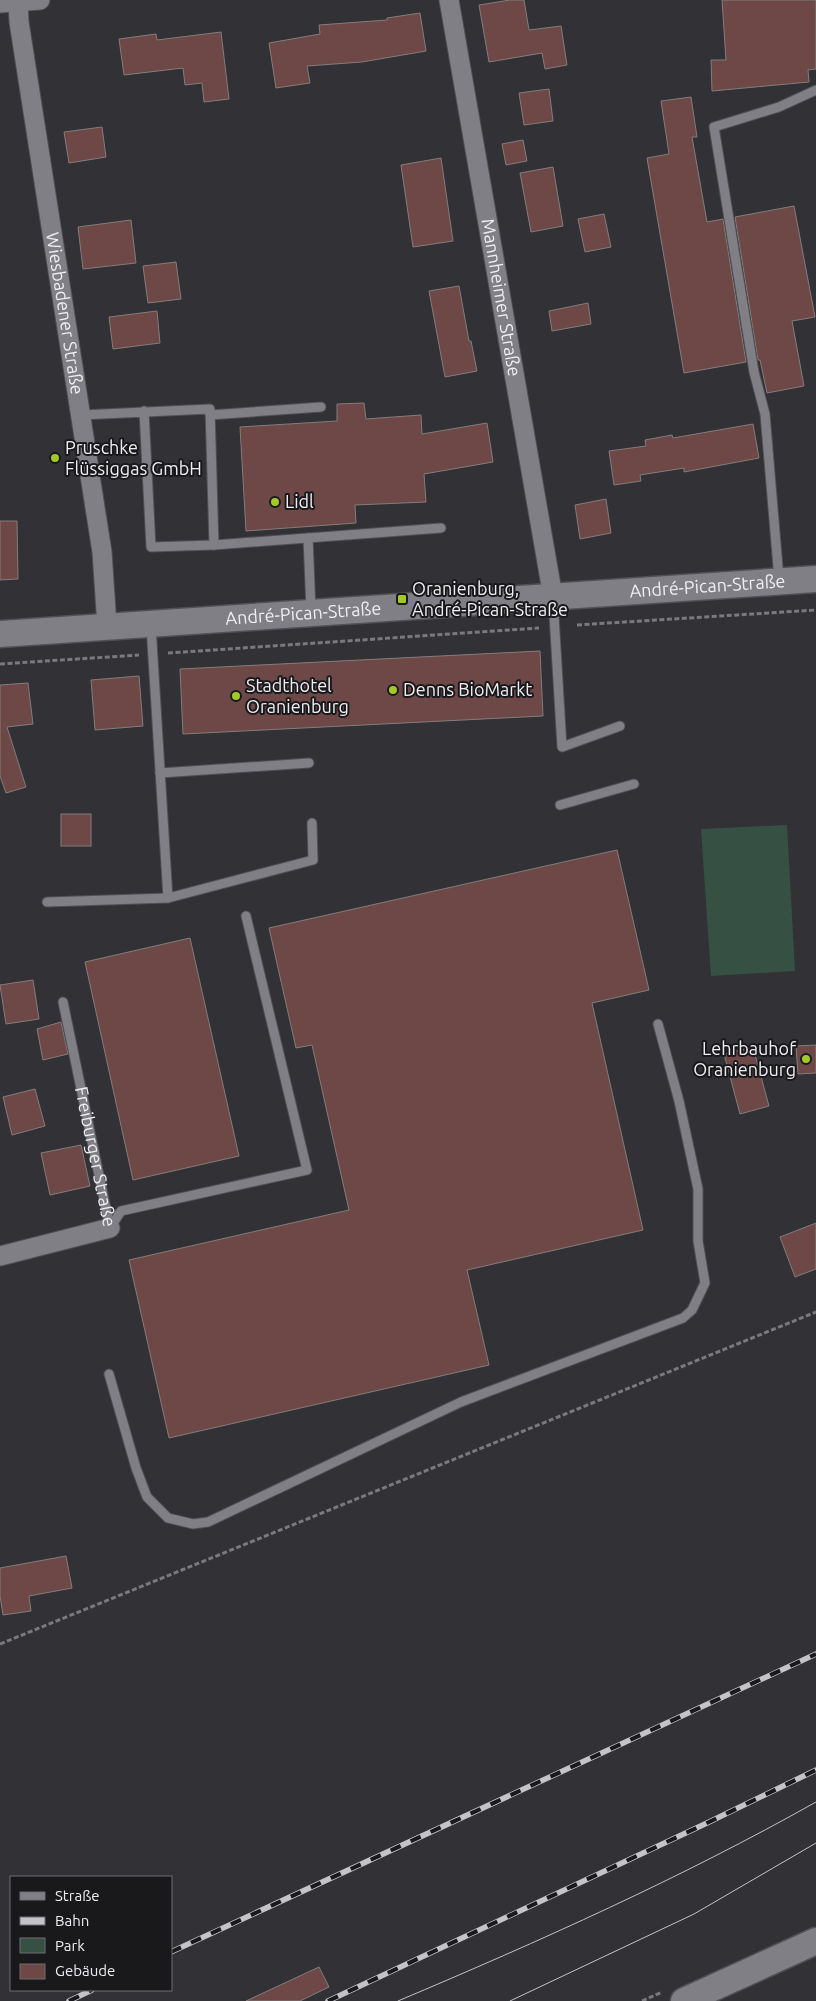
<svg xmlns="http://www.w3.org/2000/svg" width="816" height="2001" viewBox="0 0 816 2001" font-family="Ubuntu,sans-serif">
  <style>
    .green { fill: #365143 }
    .building { fill: #6d4846; stroke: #847d7c }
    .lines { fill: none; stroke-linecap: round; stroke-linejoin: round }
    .lane-casing { stroke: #505055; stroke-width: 11 }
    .street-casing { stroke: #505055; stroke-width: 21 }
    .secondary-casing { stroke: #505055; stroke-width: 29 }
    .path { stroke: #79797e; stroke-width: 3; stroke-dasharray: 5 2.5; stroke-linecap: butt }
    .lane { stroke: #7f7f85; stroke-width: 9 }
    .street { stroke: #7f7f85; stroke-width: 19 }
    .secondary { stroke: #7f7f85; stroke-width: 26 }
    .tram { stroke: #c4c4c8; stroke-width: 1 }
    .rail-casing { stroke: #c4c4c8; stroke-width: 5.5 }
    .rail { stroke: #19191c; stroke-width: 4; stroke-dasharray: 11; stroke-linecap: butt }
    .poi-dot { fill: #a3c926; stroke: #19191c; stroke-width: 2 }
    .labels { text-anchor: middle; stroke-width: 4; stroke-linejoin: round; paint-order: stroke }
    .street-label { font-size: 18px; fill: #eeeef2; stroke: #19191c }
    .poi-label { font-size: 18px; fill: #eeeef2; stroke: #19191c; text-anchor: start }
  </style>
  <rect width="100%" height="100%" fill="#313136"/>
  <!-- green -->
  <polygon class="green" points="787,825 795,971 711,976 701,829"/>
  <!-- building -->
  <g class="building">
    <polygon points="510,0 524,0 529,30 561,26 567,65 545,69 542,53 489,62 479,5"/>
    <polygon points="722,0 816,0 816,69 808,70 809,82 712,91 711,60 726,60"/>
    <polygon points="420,13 426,51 362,62 307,66 310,83 276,88 269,43 320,34 319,25 387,20 387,18"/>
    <polygon points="221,32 229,99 204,102 202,83 185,85 183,68 124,75 119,39 156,34 157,40"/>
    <polygon points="549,89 553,121 524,125 519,93"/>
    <polygon points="691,97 697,137 692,137 707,222 723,219 746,362 684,373 647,158 669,154 661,101"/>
    <polygon points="102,127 106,157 69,163 64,132"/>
    <polygon points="523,140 527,161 506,165 502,144"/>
    <polygon points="441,158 453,241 413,247 401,165"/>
    <polygon points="553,167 563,226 531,232 520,173"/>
    <polygon points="794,206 815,317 792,321 804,386 767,393 760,360 758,360 735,217"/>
    <polygon points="604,214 611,247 585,252 578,219"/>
    <polygon points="131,220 136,263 83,269 78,227"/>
    <polygon points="176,262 181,299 148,303 143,266"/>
    <polygon points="459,286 469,341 471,341 477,371 445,377 429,291"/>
    <polygon points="588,303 591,324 552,331 549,311"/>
    <polygon points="157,311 160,343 113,349 109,317"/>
    <polygon points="364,403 366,419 421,415 422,434 487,423 493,462 424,474 426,502 355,505 356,523 246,531 240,427 337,421 337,404"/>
    <polygon points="753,424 759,458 684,472 684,468 640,475 641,481 614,485 609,451 646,446 645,440 672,435 673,438"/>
    <polygon points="606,499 611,533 580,539 575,505"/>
    <polygon points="0,521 17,521 18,579 0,580"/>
    <polygon points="540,651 543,716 183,734 180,669"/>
    <polygon points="139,676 143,726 95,730 91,680"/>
    <polygon points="28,683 33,724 7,727 26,787 6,793 0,776 0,685"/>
    <rect x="61" y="814" width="30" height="32"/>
    <polygon points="617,850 649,990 592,1003 643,1230 467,1270 489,1365 169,1438 129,1260 349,1210 312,1045 296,1048 269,928"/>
    <polygon points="190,938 239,1156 133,1180 85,962"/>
    <polygon points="33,980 39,1019 6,1024 0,985"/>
    <polygon points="61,1022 68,1054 43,1060 37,1029"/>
    <polygon points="816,1045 816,1073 798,1074 796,1046"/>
    <polygon points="753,1047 769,1106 740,1114 724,1054"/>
    <polygon points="35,1089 45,1126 12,1135 3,1097"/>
    <polygon points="81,1145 90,1186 50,1195 41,1153"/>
    <polygon points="816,1223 816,1269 795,1277 780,1237"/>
    <polygon points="66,1556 72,1588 29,1596 31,1611 3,1615 0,1596 0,1568"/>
    <polygon points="319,1967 329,1987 300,2001 246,2001"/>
  </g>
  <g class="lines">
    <!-- lane casing -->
    <g class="lane-casing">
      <g id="lane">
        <polyline points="81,415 210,409 214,545 151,547 144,411"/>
        <polyline points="210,415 321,407"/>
        <polyline points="308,538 311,610"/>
        <polyline points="214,545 441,528"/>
        <polyline points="779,579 765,414 754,372 714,127 779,107 816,90"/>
        <polyline points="553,599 562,747 620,726"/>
        <polyline points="151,626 168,898 313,860 312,823"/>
        <polyline points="160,773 309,763"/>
        <polyline points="560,805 634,784"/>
        <polyline points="47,902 168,898"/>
        <path id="s1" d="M 63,1002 L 110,1228"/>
        <polyline points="110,1228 121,1211 307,1170 246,916"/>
        <polyline points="109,1374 136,1468 147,1497 168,1518 193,1524 208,1522 461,1402 683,1318 692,1310 705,1283 698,1241 698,1189 679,1101 658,1024"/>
      </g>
    </g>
    <!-- street casing -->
    <g class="street-casing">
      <g id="street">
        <path id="s2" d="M 449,0 L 553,597"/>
        <path id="s3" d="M 18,2 L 19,22 L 102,552 L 107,626"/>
        <polyline points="0,3 40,0"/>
        <polyline points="0,1256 110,1228"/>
      </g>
    </g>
    <!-- secondary casing -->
    <g class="secondary-casing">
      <g id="secondary">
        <path id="s4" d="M 0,634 L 816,579"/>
        <polyline points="684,2001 816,1941"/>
      </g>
    </g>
    <!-- path -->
    <g class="path">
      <polyline points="577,625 816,610"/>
      <polyline points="168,653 539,628"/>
      <polyline points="0,664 139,655"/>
      <polyline points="0,1644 816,1312"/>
      <polyline points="642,2001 662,1992"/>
    </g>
    <!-- lane -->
    <use href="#lane" class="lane"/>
    <!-- street -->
    <use href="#street" class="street"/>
    <!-- secondary -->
    <use href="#secondary" class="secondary"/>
    <!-- tram -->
    <g class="tram">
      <path d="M 398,2001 C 540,1941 681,1878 816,1802"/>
      <polyline points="510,2001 694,1914 816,1843"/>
    </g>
    <!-- rail casing -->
    <g class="rail-casing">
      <g id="rail">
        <polyline points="171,1952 816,1654"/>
        <polyline points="69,2001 92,1990"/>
        <polyline points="328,2001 707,1823 816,1770"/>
      </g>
    </g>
    <!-- rail -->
    <use href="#rail" class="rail"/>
  </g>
  <!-- markers -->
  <g class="poi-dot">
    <circle cx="55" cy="458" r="5"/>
    <circle cx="275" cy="502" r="5"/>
    <rect x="397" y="594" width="10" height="10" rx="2.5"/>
    <circle cx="393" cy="690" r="5"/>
    <circle cx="236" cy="696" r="5"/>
    <circle cx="806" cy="1059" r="5"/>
  </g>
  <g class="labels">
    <!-- street labels -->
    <g class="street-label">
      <text dy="6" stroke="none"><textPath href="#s2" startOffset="302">Mannheimer Straße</textPath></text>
      <text dy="6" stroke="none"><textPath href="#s3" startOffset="315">Wiesbadener Straße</textPath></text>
      <text dy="6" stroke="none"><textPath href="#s4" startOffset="709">André-Pican-Straße</textPath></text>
      <text dy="6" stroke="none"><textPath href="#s4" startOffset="304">André-Pican-Straße</textPath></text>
      <text dy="6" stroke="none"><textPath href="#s1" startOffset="158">Freiburger Straße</textPath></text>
    </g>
    <!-- poi labels -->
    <g class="poi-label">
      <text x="65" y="454">Pruschke<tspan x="65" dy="21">Flüssiggas GmbH</tspan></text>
      <text x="285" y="508">Lidl</text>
      <text x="412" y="595">Oranienburg,<tspan x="412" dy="21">André-Pican-Straße</tspan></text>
      <text x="246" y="692">Stadthotel<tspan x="246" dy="21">Oranienburg</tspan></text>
      <text x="403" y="696">Denns BioMarkt</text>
      <text x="796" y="1055" text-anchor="end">Lehrbauhof<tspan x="796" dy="21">Oranienburg</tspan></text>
    </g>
  </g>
  <!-- legend -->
  <rect x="10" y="1876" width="162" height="115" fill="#19191c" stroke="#6e6e72"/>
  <rect x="20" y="1892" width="25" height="8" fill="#7f7f85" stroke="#6e6e72"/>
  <text x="55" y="1901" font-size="15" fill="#eeeef2">Straße</text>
  <rect x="20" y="1917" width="25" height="8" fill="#c4c4c8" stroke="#6e6e72"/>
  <text x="55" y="1926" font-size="15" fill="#eeeef2">Bahn</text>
  <rect x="20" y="1938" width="25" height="15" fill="#365143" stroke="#6e6e72"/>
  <text x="55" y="1951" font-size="15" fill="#eeeef2">Park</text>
  <rect x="20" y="1964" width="25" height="15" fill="#6d4846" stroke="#6e6e72"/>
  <text x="55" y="1976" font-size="15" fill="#eeeef2">Gebäude</text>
</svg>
